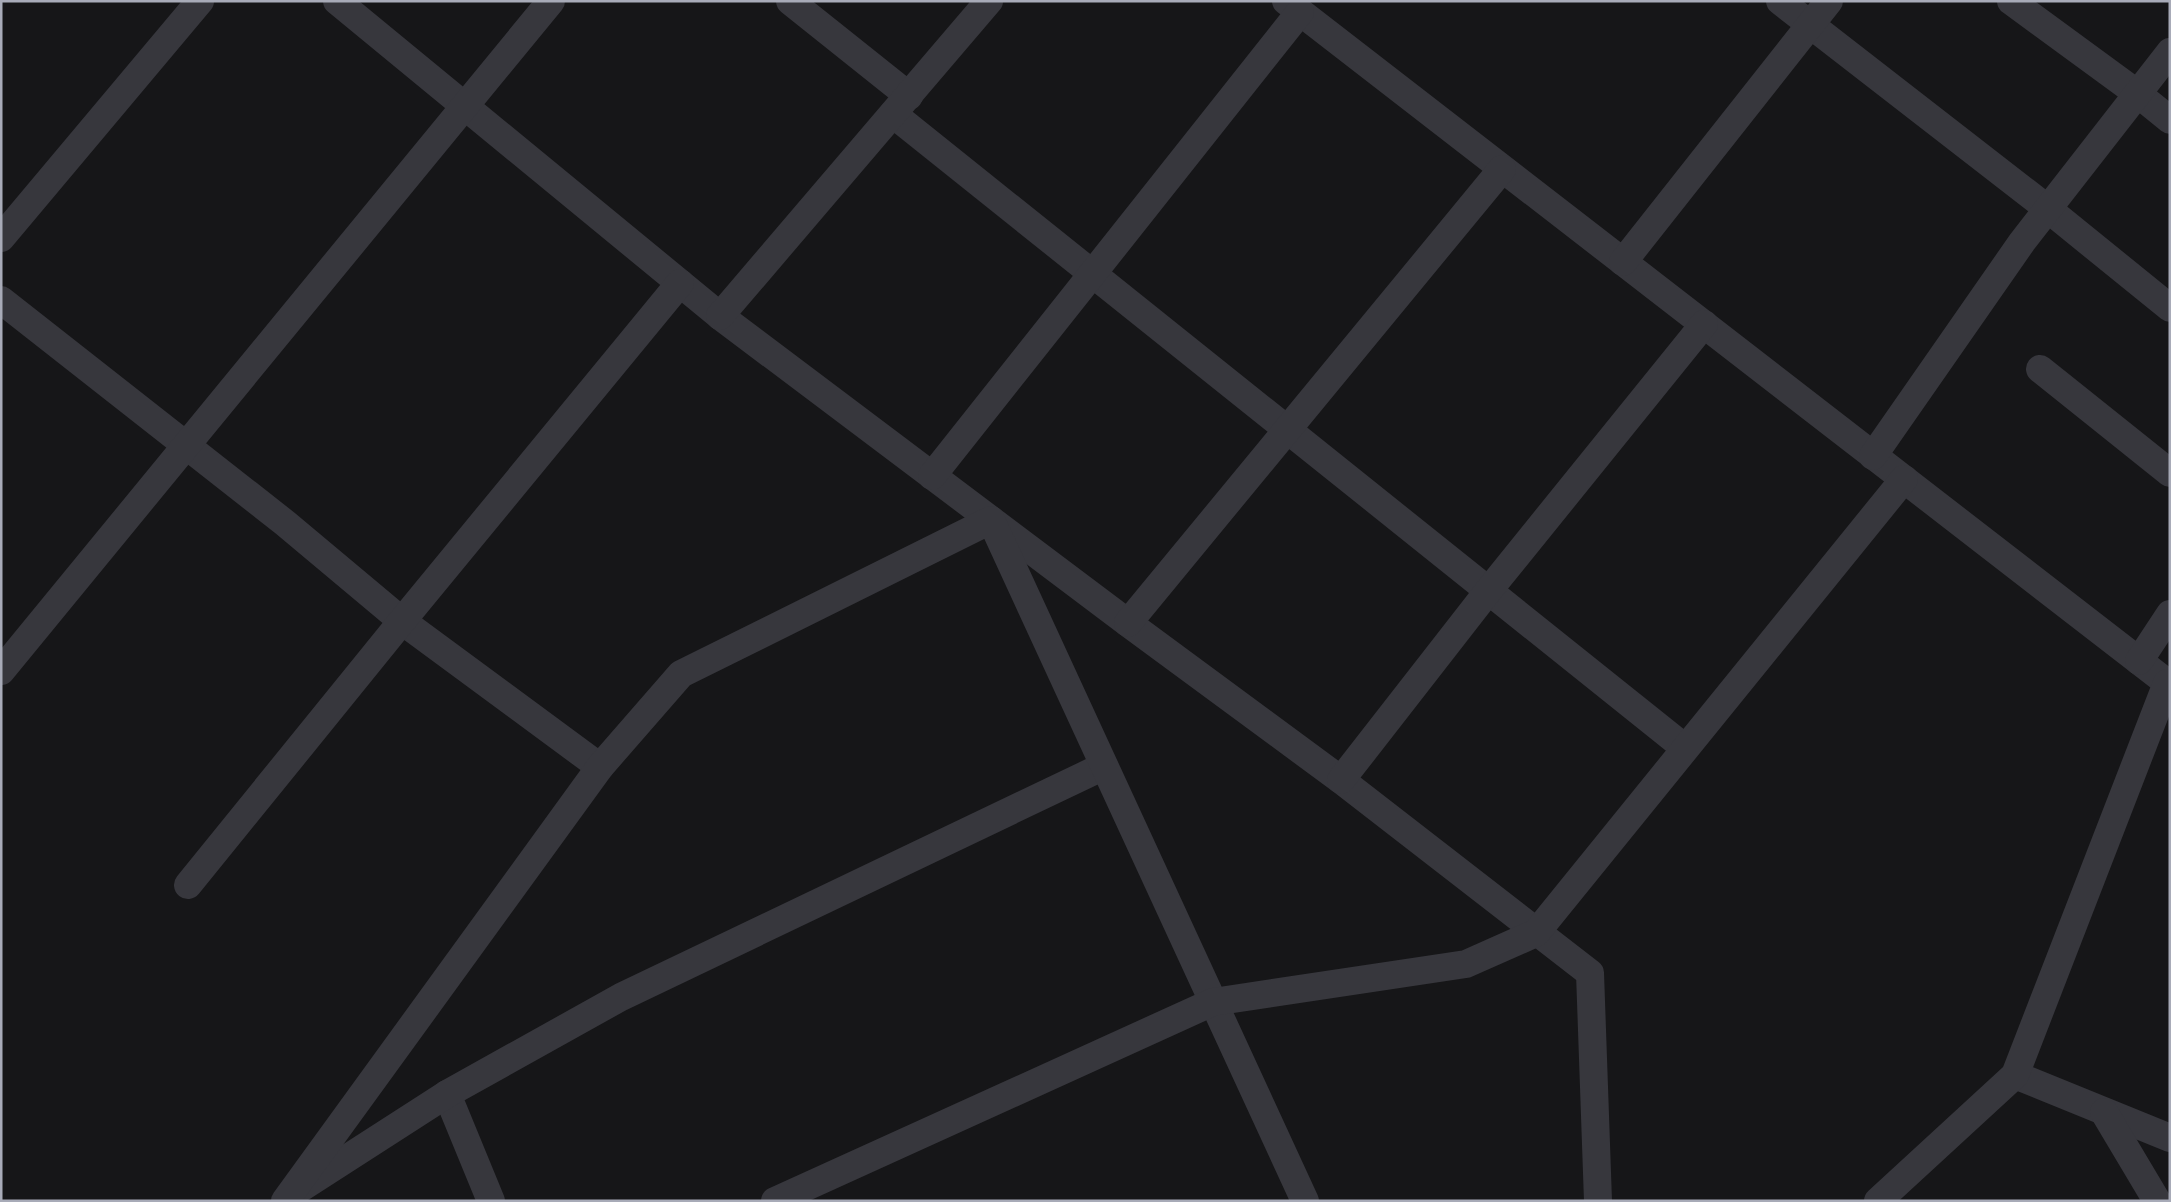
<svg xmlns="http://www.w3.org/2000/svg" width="2171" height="1202" viewBox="0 0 2171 1202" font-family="Karla,sans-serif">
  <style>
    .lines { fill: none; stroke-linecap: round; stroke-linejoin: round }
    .street { stroke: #37373d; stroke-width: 28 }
  </style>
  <rect width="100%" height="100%" fill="#161618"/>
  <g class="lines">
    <!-- street -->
    <g class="street">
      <polyline points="337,1 720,316 1128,623 1341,780 1590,973 1598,1201"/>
      <polyline points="790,1 909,96"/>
      <polyline points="1286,1 2170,685"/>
      <polyline points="1780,1 2048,209 2170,308"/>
      <polyline points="2011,1 2138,94 2170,120"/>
      <polyline points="893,114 1685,748"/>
      <polyline points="1,238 200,1"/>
      <polyline points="1623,262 1829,1"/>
      <polyline points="1,300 285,523 402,621 600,767"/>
      <polyline points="720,316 989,1"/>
      <polyline points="2040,369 2170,473"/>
      <polyline points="1873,456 2022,242 2170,52"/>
      <polyline points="932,476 1300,12"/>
      <polyline points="1128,623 1502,169"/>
      <polyline points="2139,661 2170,614"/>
      <polyline points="1,671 551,1"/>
      <polyline points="1341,780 1489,590 1704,324"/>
      <polyline points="188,885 402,621 680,283"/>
      <polyline points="2015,1075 2170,1138"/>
      <polyline points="447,1094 491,1201"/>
      <polyline points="2104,1112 2157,1201"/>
      <polyline points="301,1188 447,1094 621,997 1104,766"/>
      <polyline points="285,1201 600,767 681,674 991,520 1305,1201"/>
      <polyline points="775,1201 1213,1002 1466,964 1536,933 1904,479"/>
      <polyline points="1878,1201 2015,1075 2167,683"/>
    </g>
  </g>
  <!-- border -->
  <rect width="2171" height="1202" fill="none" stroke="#a8abb8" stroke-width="5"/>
</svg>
